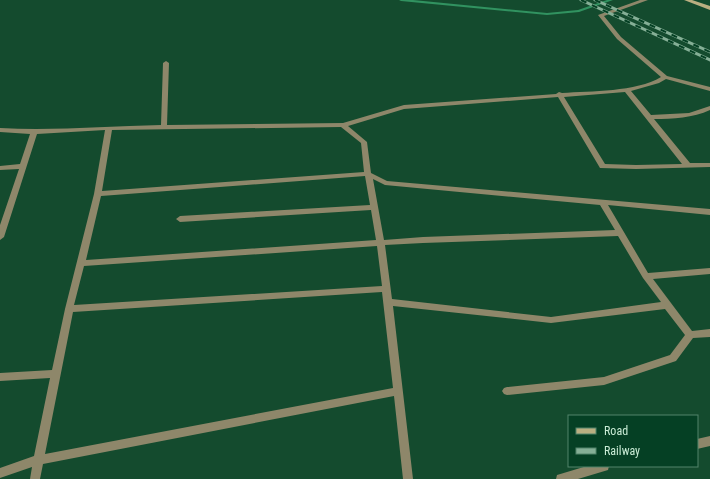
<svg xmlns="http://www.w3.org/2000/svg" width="710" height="479" viewBox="0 0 710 479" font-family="'Roboto Condensed',sans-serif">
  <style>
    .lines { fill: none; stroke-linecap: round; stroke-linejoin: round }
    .stream { fill: #319260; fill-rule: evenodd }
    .street { fill: #8e876a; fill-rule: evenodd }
    .secondary { fill: #baaf81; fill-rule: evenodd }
    .rail-casing { stroke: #85af96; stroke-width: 3 }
    .rail { stroke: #054024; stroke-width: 2; stroke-dasharray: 6; stroke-linecap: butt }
  </style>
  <rect width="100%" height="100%" fill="#144b2e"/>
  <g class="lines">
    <!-- stream -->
    <polygon class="stream" points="399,0 413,0 547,13 578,10 607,0 613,0 579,12 547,15 401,1"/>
    <!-- street -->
    <g class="street">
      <path d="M 640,0 L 648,0 L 604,16 L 621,37 L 667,76 L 710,87 L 710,91 L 666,79 L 659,83 L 631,91 L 651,115 L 689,113 L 710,106 L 710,110 C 693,118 673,119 654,119 L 690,163 L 710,163 L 710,167 L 636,169 L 600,168 L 558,97 L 404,109 L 348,126 L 367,142 L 371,173 L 387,181 L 710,209 L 710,215 L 608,205 L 648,273 L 710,268 L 710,274 L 653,279 L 692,331 L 710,329 L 710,337 L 693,338 L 676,361 L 604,385 L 507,395 L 504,394 L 502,391 L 504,388 L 507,387 L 604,377 L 670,355 L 685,335 L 665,309 L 551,323 L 393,306 L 413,479 L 403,479 L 394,396 L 43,464 L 40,479 L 30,479 L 32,467 L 0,478 L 0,468 L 34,456 L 50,378 L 0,381 L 0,373 L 52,370 L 65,309 L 94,194 L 105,130 L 37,134 L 4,237 L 0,240 L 0,225 L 19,169 L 0,170 L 0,166 L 20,164 L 30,134 L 0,132 L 0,128 C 53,131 107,126 161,125 L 163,63 L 166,61 L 169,63 L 167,125 L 343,123 L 404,105 L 556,94 L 559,92 L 562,93 C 591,91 636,92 661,77 L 617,39 L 598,15 ZM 625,92 L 682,164 L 636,165 L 605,164 L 564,97 ZM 341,127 L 361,143 L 364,172 L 102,191 L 112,130 ZM 365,176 L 370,205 L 180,216 L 176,219 L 180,222 L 371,210 L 376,240 L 86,260 L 101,196 ZM 373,179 L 385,185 L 600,205 L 615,230 L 423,237 L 384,240 ZM 618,236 L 643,278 L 661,302 L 551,317 L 392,299 L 385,245 L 423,243 ZM 377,246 L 382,286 L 74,305 L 84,266 ZM 382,292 L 393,388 L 45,454 L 73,312 Z"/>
      <polygon points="710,436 710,446 697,449 697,439"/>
      <polygon points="587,466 609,466 608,470 578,479 556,479 557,475"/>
    </g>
    <!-- secondary -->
    <polygon class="secondary" points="684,0 692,0 710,6 710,10"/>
    <!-- rail casing -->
    <g class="rail-casing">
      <g id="rail">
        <polyline points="581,0 710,60"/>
        <polyline points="595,0 710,52"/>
      </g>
    </g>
    <!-- rail -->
    <use href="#rail" class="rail"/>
  </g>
  <!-- legend -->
  <rect x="568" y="415" width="130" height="52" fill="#054024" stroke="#53846b"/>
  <rect x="576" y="428" width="20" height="6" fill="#baaf81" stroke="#53846b"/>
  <text x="604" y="435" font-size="12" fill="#c9ebd5">Road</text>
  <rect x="576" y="448" width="20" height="6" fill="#85af96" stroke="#53846b"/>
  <text x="604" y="455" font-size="12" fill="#c9ebd5">Railway</text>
</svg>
